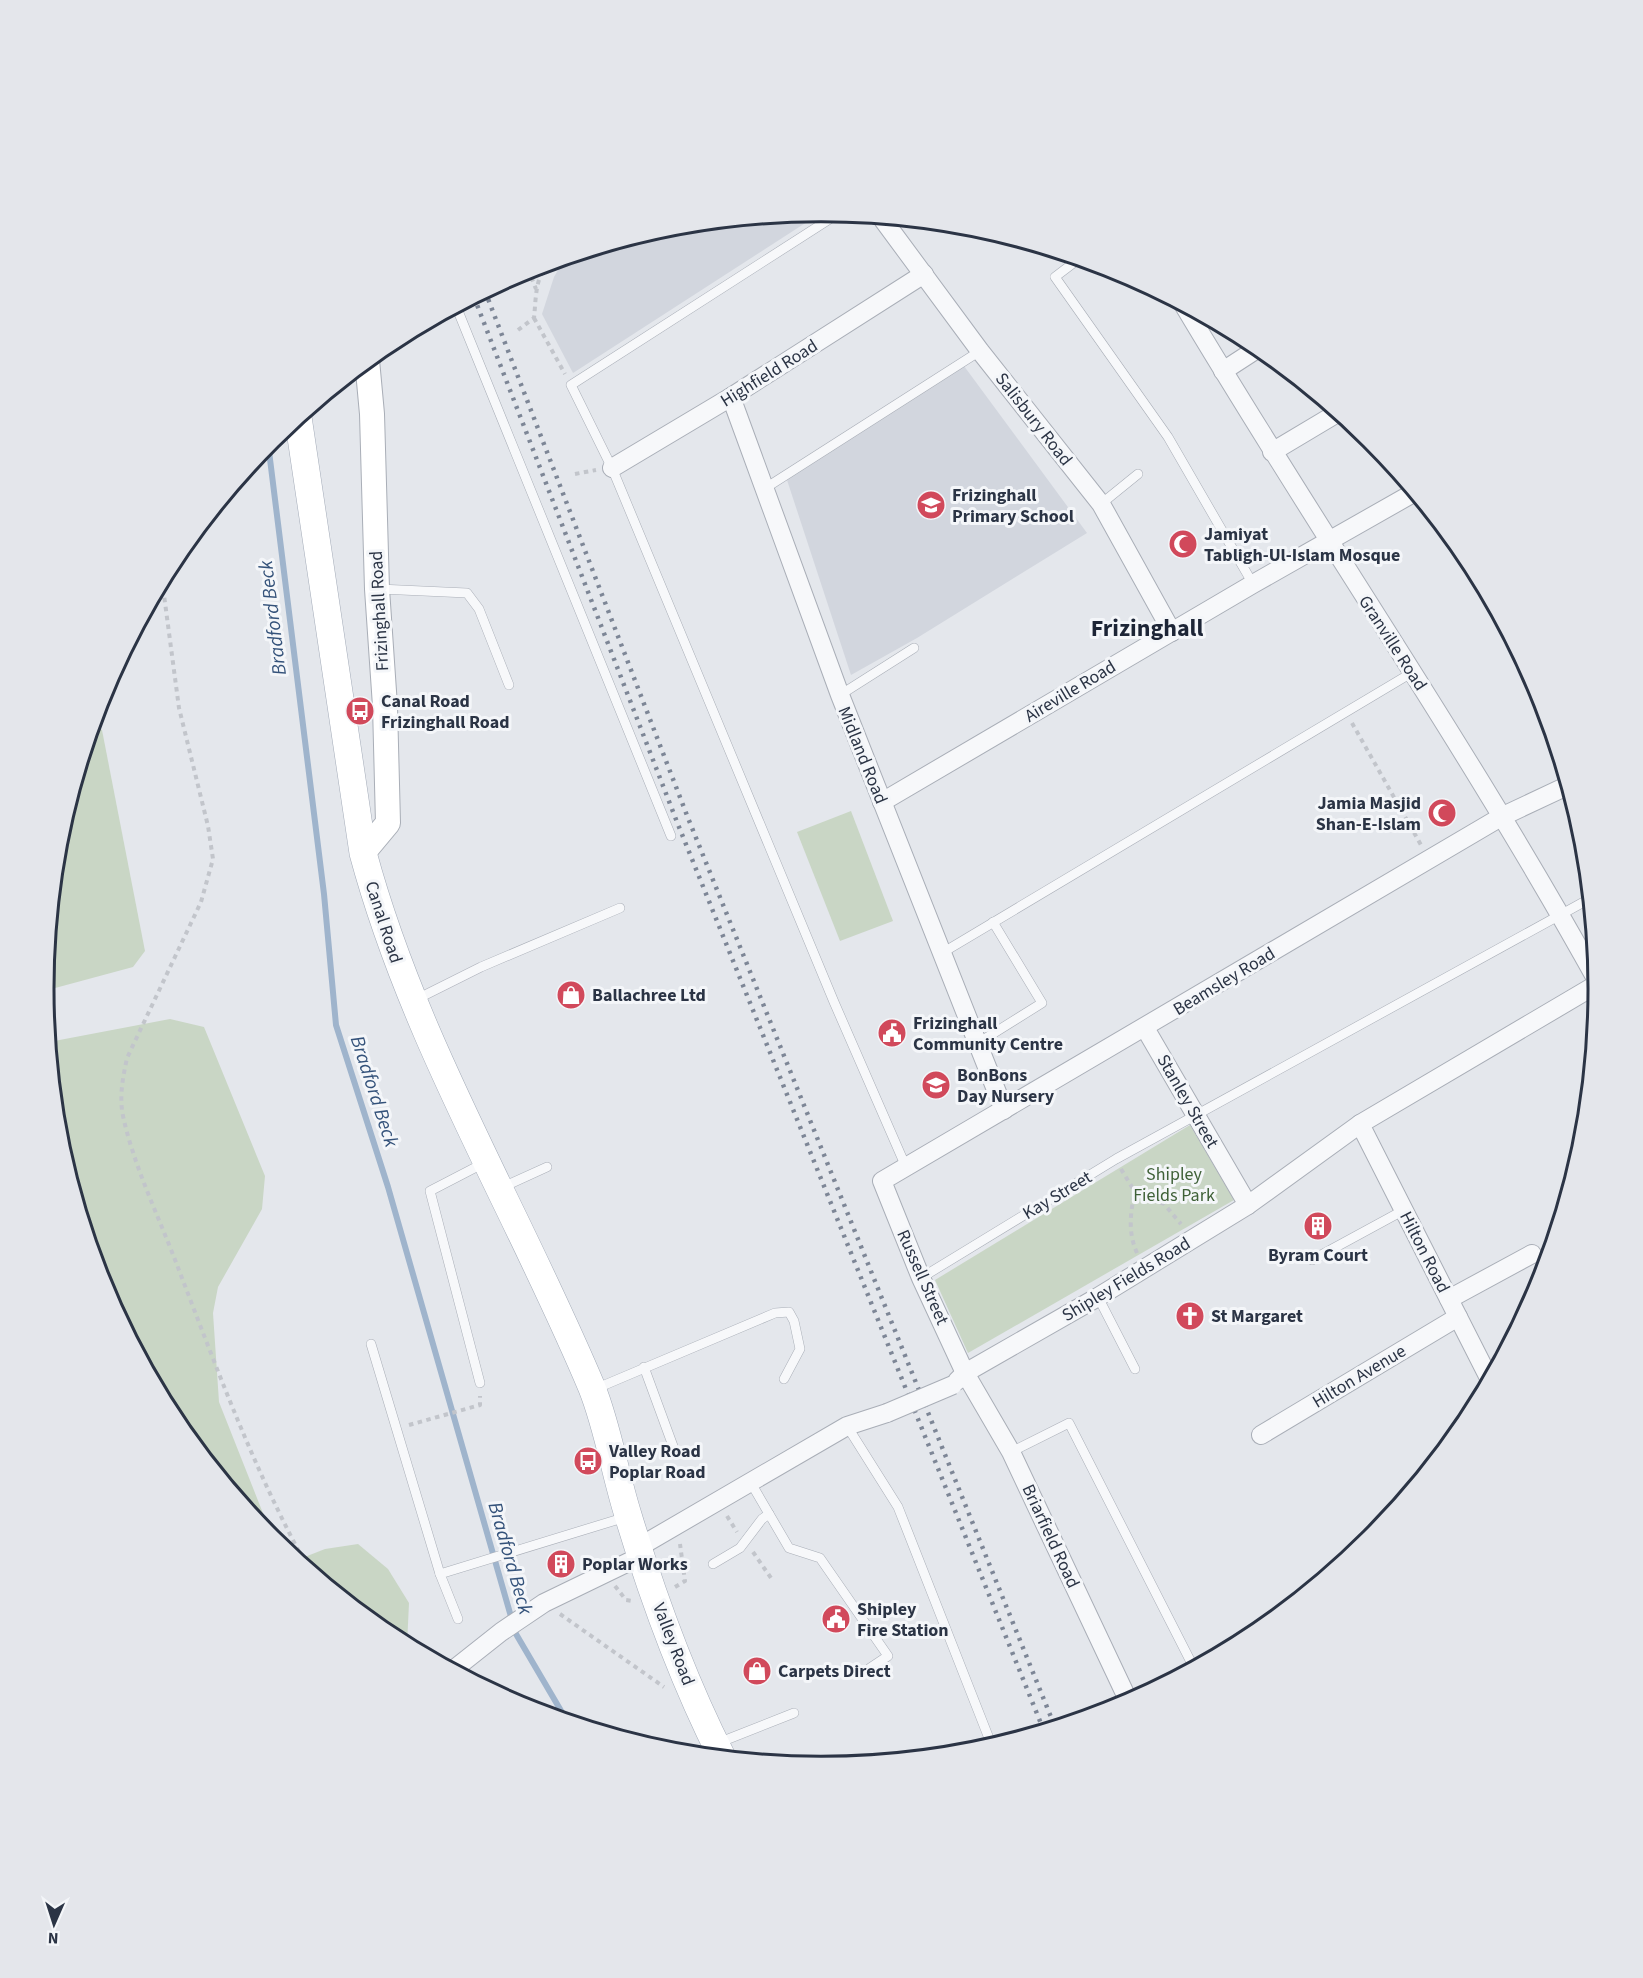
<svg xmlns="http://www.w3.org/2000/svg" width="1643" height="1978" viewBox="0 0 1643 1978" font-family="'Source Sans 3',sans-serif">
  <style>
    .built { fill: #d2d6de }
    .green { fill: #c9d6c5 }
    .lines { fill: none; stroke-linecap: round; stroke-linejoin: round }
    .stream { stroke: #9fb4cc; stroke-width: 6 }
    .lane-casing { stroke: #a9aeb7; stroke-width: 10 }
    .street-casing { stroke: #a9aeb7; stroke-width: 20 }
    .secondary-casing { stroke: #a9aeb7; stroke-width: 26 }
    .primary-casing { stroke: #a3abb8; stroke-width: 28 }
    .path { stroke: #c2c5cb; stroke-width: 4; stroke-dasharray: 4.5 4.5; stroke-linecap: butt }
    .lane { stroke: #f7f8fa; stroke-width: 9 }
    .street { stroke: #f7f8fa; stroke-width: 18 }
    .secondary { stroke: #fff; stroke-width: 24 }
    .primary { stroke: #fff; stroke-width: 27 }
    .rail { stroke: #7d8696; stroke-width: 4.5; stroke-dasharray: 3 6; stroke-linecap: butt }
    .street-bridge-casing { stroke: #a9aeb7; stroke-width: 20; stroke-linecap: butt }
    .street-bridge { stroke: #f7f8fa; stroke-width: 18 }
    .labels { text-anchor: middle; stroke-width: 6; stroke-linejoin: round; paint-order: stroke }
    .street-label { font-size: 18px; fill: #2b3445; stroke: #f4f6f9 }
    .poi-label { font-size: 18px; font-weight: bold; fill: #2b3445; stroke: #f4f6f9; text-anchor: start }
    .park-label { font-size: 18px; fill: #3f6138; stroke: #f4f6f9 }
    .water-label { font-size: 20px; font-style: italic; fill: #34527a; stroke: #f4f6f9 }
    .district-label { font-size: 24px; font-weight: bold; fill: #1d2536; stroke: #f4f6f9 }
    .rim { fill: none; stroke: #2b3445; stroke-width: 3 }
  </style>
  <rect width="100%" height="100%" fill="#e4e7ec"/>
  <!-- built -->
  <g class="built">
    <polygon points="824,211 573,373 542,314 554,277 565,258 670,226"/>
    <polygon points="964,366 1087,533 917,638 851,675 786,477"/>
  </g>
  <!-- green -->
  <g class="green">
    <polygon points="93,725 102,730 145,951 133,967 44,991 59,837"/>
    <polygon points="851,811 893,921 840,941 797,832"/>
    <polygon points="170,1019 204,1027 265,1176 262,1209 218,1287 213,1313 219,1402 274,1541 174,1421 103,1286 58,1140 49,1042"/>
    <polygon points="1190,1125 1234,1200 968,1353 935,1280"/>
    <polygon points="358,1544 388,1569 409,1603 407,1645 389,1636 297,1560 325,1549"/>
  </g>
  <g class="lines">
    <!-- stream -->
    <polyline class="stream" points="268,443 324,894 336,1025 388,1187 516,1634 567,1721"/>
    <!-- lane casing -->
    <g class="lane-casing">
      <g id="lane">
        <polyline points="839,213 571,385 612,468 834,1002 906,1167"/>
        <polyline points="1080,258 1055,277 1168,437 1253,584"/>
        <polyline points="456,306 671,836"/>
        <polyline points="764,489 980,351"/>
        <polyline points="1101,504 1138,474"/>
        <polyline points="379,589 467,593 479,609 509,685"/>
        <polyline points="840,695 914,648"/>
        <polyline points="942,953 1413,672"/>
        <polyline points="417,999 481,967 620,908"/>
        <polyline points="978,1043 1042,1003 993,922"/>
        <polyline points="501,1188 547,1167"/>
        <polyline points="1312,1260 1404,1210"/>
        <polyline points="921,1278 1116,1159 1591,898"/>
        <polyline points="1098,1297 1135,1369"/>
        <polyline points="371,1344 440,1574"/>
        <polyline points="644,1367 673,1446"/>
        <polyline points="480,1383 430,1191 484,1163"/>
        <polyline points="595,1389 775,1313 789,1312 794,1321 800,1349 784,1379"/>
        <polyline points="847,1426 898,1507 992,1746"/>
        <polyline points="1011,1452 1069,1423 1194,1668"/>
        <polyline points="751,1483 789,1548 820,1558 888,1656 870,1668"/>
        <polyline points="713,1564 740,1548 762,1519 769,1514"/>
        <polyline points="458,1619 440,1574 626,1517"/>
        <polyline points="718,1743 794,1713"/>
      </g>
    </g>
    <!-- street casing -->
    <g class="street-casing">
      <g id="street">
        <polyline points="881,217 980,351 1101,504 1172,632"/>
        <path d="M 1183,304 C 1319,533 1471,752 1599,984"/>
        <polyline points="1223,371 1260,347"/>
        <polyline points="731,397 840,695 1004,1110"/>
        <polyline points="1272,452 1339,412"/>
        <polyline points="612,468 731,397 924,274"/>
        <polyline points="882,802 1253,584 1415,492"/>
        <polyline points="1145,1028 1248,1205"/>
        <polyline points="1360,1124 1490,1380"/>
        <polyline points="1449,1299 1532,1254"/>
        <polyline points="957,1381 965,1373 1098,1297 1248,1205 1360,1124 1599,983"/>
        <polyline points="1261,1435 1458,1317"/>
        <polyline points="639,1547 847,1426 887,1413"/>
        <polyline points="453,1670 501,1632 544,1603 641,1556"/>
        <polyline points="1129,1702 1011,1452 965,1373 921,1278 882,1181 1501,817 1569,785"/>
      </g>
    </g>
    <!-- secondary casing -->
    <g class="secondary-casing">
      <polyline id="secondary" points="363,853 388,823 385,706 377,589 372,414 367,360"/>
    </g>
    <!-- primary casing -->
    <g class="primary-casing">
      <path id="primary" d="M 298,417 L 363,853 C 414,1042 517,1209 592,1388 C 608,1428 615,1474 628,1515 C 653,1598 683,1680 722,1757"/>
    </g>
    <!-- path -->
    <g class="path">
      <polyline points="528,269 536,289"/>
      <polyline points="534,318 565,374"/>
      <path d="M 518,330 L 534,318 C 536,299 535,278 548,263"/>
      <polyline points="575,474 596,470"/>
      <path d="M 162,580 L 179,708 L 208,826 L 213,859 L 201,902 L 127,1058 C 123,1077 119,1096 123,1116 C 134,1167 159,1217 177,1265 C 217,1369 255,1473 309,1570"/>
      <polyline points="1352,723 1421,845"/>
      <polyline points="1121,1169 1135,1192"/>
      <path d="M 1137,1253 C 1128,1233 1130,1213 1135,1192 L 1164,1204 L 1181,1224"/>
      <polyline points="409,1425 480,1405 480,1396"/>
      <polyline points="727,1516 737,1532"/>
      <polyline points="753,1552 771,1578"/>
      <polyline points="615,1586 626,1600 633,1601"/>
      <polyline points="675,1587 685,1581 680,1544"/>
      <polyline points="560,1614 664,1687"/>
      <polyline points="424,1655 429,1657"/>
    </g>
    <!-- lane -->
    <use href="#lane" class="lane"/>
    <!-- street -->
    <use href="#street" class="street"/>
    <!-- secondary -->
    <use href="#secondary" class="secondary"/>
    <!-- primary -->
    <use href="#primary" class="primary"/>
    <!-- rail -->
    <g class="rail">
      <polyline points="485,291 688,818 1055,1727"/>
      <polyline points="474,297 677,822 1044,1731"/>
    </g>
    <!-- street-bridge casing -->
    <g class="street-bridge-casing">
      <polyline id="street-bridge" points="887,1413 953,1385"/>
    </g>
    <!-- street-bridge -->
    <use href="#street-bridge" class="street-bridge"/>
  </g>
  <!-- icons -->
  <defs>
    <g id="school-disc" transform="scale(1.5)"><circle r="9.5" fill="#d1495b" stroke="#f4f6f9"/><path d="M0-5L7-2L0 1L-7-2ZM-4 1L0 2.5L4 1V4Q0 6-4 4Z" fill="#fff"/></g>
    <g id="mosque-disc" transform="scale(1.5)"><circle r="9.5" fill="#d1495b" stroke="#f4f6f9"/><path d="M3.5-4.9A6 6 0 1 0 3.5 4.9A5 5 0 1 1 3.5-4.9Z" fill="#fff"/></g>
    <g id="bus-disc" transform="scale(1.5)"><circle r="9.5" fill="#d1495b" stroke="#f4f6f9"/><path d="M-5-6H5V4H4V6H2V4H-2V6H-4V4H-5ZM-3.5-4V0h7V-4ZM-3.5 1.2v1.5H-2V1.2ZM2 1.2v1.5H3.5V1.2Z" fill="#fff"/></g>
    <g id="shop-disc" transform="scale(1.5)"><circle r="9.5" fill="#d1495b" stroke="#f4f6f9"/><path d="M-5-2.5h2.3a2.7 3.5 0 0 1 5.4 0H5L5.5 6h-11ZM-1.5-2.5h3a1.5 2.3 0 0 0-3 0Z" fill="#fff"/></g>
    <g id="civic-disc" transform="scale(1.5)"><circle r="9.5" fill="#d1495b" stroke="#f4f6f9"/><path d="M-.6-6.5H3V-4.5H.6V-3L4-1V1h2V6H-6V1h2V-1L-.6-3ZM-1.2 2.5V6h2.4V2.5Z" fill="#fff"/></g>
    <g id="building-disc" transform="scale(1.5)"><circle r="9.5" fill="#d1495b" stroke="#f4f6f9"/><path d="M-4-6H4V6H1V3H-1V6H-4ZM-2.5-4.3h1.7v1.8h-1.7ZM.8-4.3h1.7v1.8H.8ZM-2.5-1h1.7V.8h-1.7ZM.8-1h1.7V.8H.8Z" fill="#fff"/></g>
    <g id="church-disc" transform="scale(1.5)"><circle r="9.5" fill="#d1495b" stroke="#f4f6f9"/><path d="M-1.2-6h2.4v3.5h3.3v2.4h-3.3V6h-2.4V-.1h-3.3v-2.4h3.3Z" fill="#fff"/></g>
  </defs>
  <g fill-rule="evenodd">
    <use href="#school-disc" x="931" y="505"/>
    <use href="#mosque-disc" x="1183" y="544"/>
    <use href="#bus-disc" x="360" y="711"/>
    <use href="#mosque-disc" x="1442" y="813"/>
    <use href="#shop-disc" x="571" y="995"/>
    <use href="#civic-disc" x="892" y="1033"/>
    <use href="#school-disc" x="936" y="1085"/>
    <use href="#building-disc" x="1318" y="1226"/>
    <use href="#church-disc" x="1190" y="1316"/>
    <use href="#bus-disc" x="588" y="1461"/>
    <use href="#building-disc" x="561" y="1564"/>
    <use href="#civic-disc" x="836" y="1619"/>
    <use href="#shop-disc" x="757" y="1671"/>
  </g>
  <g class="labels">
    <!-- street labels -->
    <g class="street-label">
      <text transform="translate(769 373) rotate(-32)" y="6">Highfield Road</text>
      <text transform="translate(1034 419) rotate(52)" y="6">Salisbury Road</text>
      <text transform="translate(379 611) rotate(-93)" y="6">Frizinghall Road</text>
      <text transform="translate(1393 643) rotate(57)" y="6">Granville Road</text>
      <text transform="translate(1070 691) rotate(-31)" y="6">Aireville Road</text>
      <text transform="translate(863 755) rotate(68)" y="6">Midland Road</text>
      <text transform="translate(384 922) rotate(72)" y="6">Canal Road</text>
      <text transform="translate(1224 981) rotate(-31)" y="6">Beamsley Road</text>
      <text transform="translate(1188 1101) rotate(60)" y="6">Stanley Street</text>
      <text transform="translate(1057 1195) rotate(-31)" y="6">Kay Street</text>
      <text transform="translate(1425 1252) rotate(63)" y="6">Hilton Road</text>
      <text transform="translate(923 1277) rotate(66)" y="6">Russell Street</text>
      <text transform="translate(1126 1279) rotate(-31)" y="6">Shipley Fields Road</text>
      <text transform="translate(1359 1376) rotate(-31)" y="6">Hilton Avenue</text>
      <text transform="translate(1051 1536) rotate(65)" y="6">Briarfield Road</text>
      <text transform="translate(674 1644) rotate(69)" y="6">Valley Road</text>
    </g>
    <!-- poi labels -->
    <g class="poi-label">
      <text x="952" y="501">Frizinghall<tspan x="952" dy="21">Primary School</tspan></text>
      <text x="1204" y="540">Jamiyat<tspan x="1204" dy="21">Tabligh-Ul-Islam Mosque</tspan></text>
      <text x="381" y="707">Canal Road<tspan x="381" dy="21">Frizinghall Road</tspan></text>
      <text x="1421" y="809" text-anchor="end">Jamia Masjid<tspan x="1421" dy="21">Shan-E-Islam</tspan></text>
      <text x="592" y="1001">Ballachree Ltd</text>
      <text x="913" y="1029">Frizinghall<tspan x="913" dy="21">Community Centre</tspan></text>
      <text x="957" y="1081">BonBons<tspan x="957" dy="21">Day Nursery</tspan></text>
      <text x="1318" y="1261" text-anchor="middle">Byram Court</text>
      <text x="1211" y="1322">St Margaret</text>
      <text x="609" y="1457">Valley Road<tspan x="609" dy="21">Poplar Road</tspan></text>
      <text x="582" y="1570">Poplar Works</text>
      <text x="857" y="1615">Shipley<tspan x="857" dy="21">Fire Station</tspan></text>
      <text x="778" y="1677">Carpets Direct</text>
    </g>
    <!-- park labels -->
    <g class="park-label">
      <text x="1174" y="1180">Shipley<tspan x="1174" dy="21">Fields Park</tspan></text>
    </g>
    <!-- water labels -->
    <g class="water-label">
      <text transform="translate(272 618) rotate(-97)" y="7">Bradford Beck</text>
      <text transform="translate(375 1091) rotate(72)" y="7">Bradford Beck</text>
      <text transform="translate(511 1558) rotate(74)" y="7">Bradford Beck</text>
    </g>
    <!-- district labels -->
    <g class="district-label">
      <text x="1147" y="636">Frizinghall</text>
    </g>
  </g>
  <!-- crop -->
  <path d="M0 0H1643V1978H0ZM54 989a767 767 0 1 1 1534 0a767 767 0 1 1-1534 0Z" fill="#e4e6eb" fill-rule="evenodd"/>
  <path class="rim" d="M54 989a767 767 0 1 1 1534 0a767 767 0 1 1-1534 0Z"/>
  <!-- north arrow -->
  <g transform="translate(54 1924) rotate(183)" stroke="#f4f6f9" stroke-width="4.5" paint-order="stroke">
  <path d="M0-4.5L10 22L0 15L-10 22Z" fill="#2b3445"/>
  <text y="-9" font-size="16" font-weight="bold" text-anchor="middle" fill="#2b3445">N</text>
  </g>
</svg>
